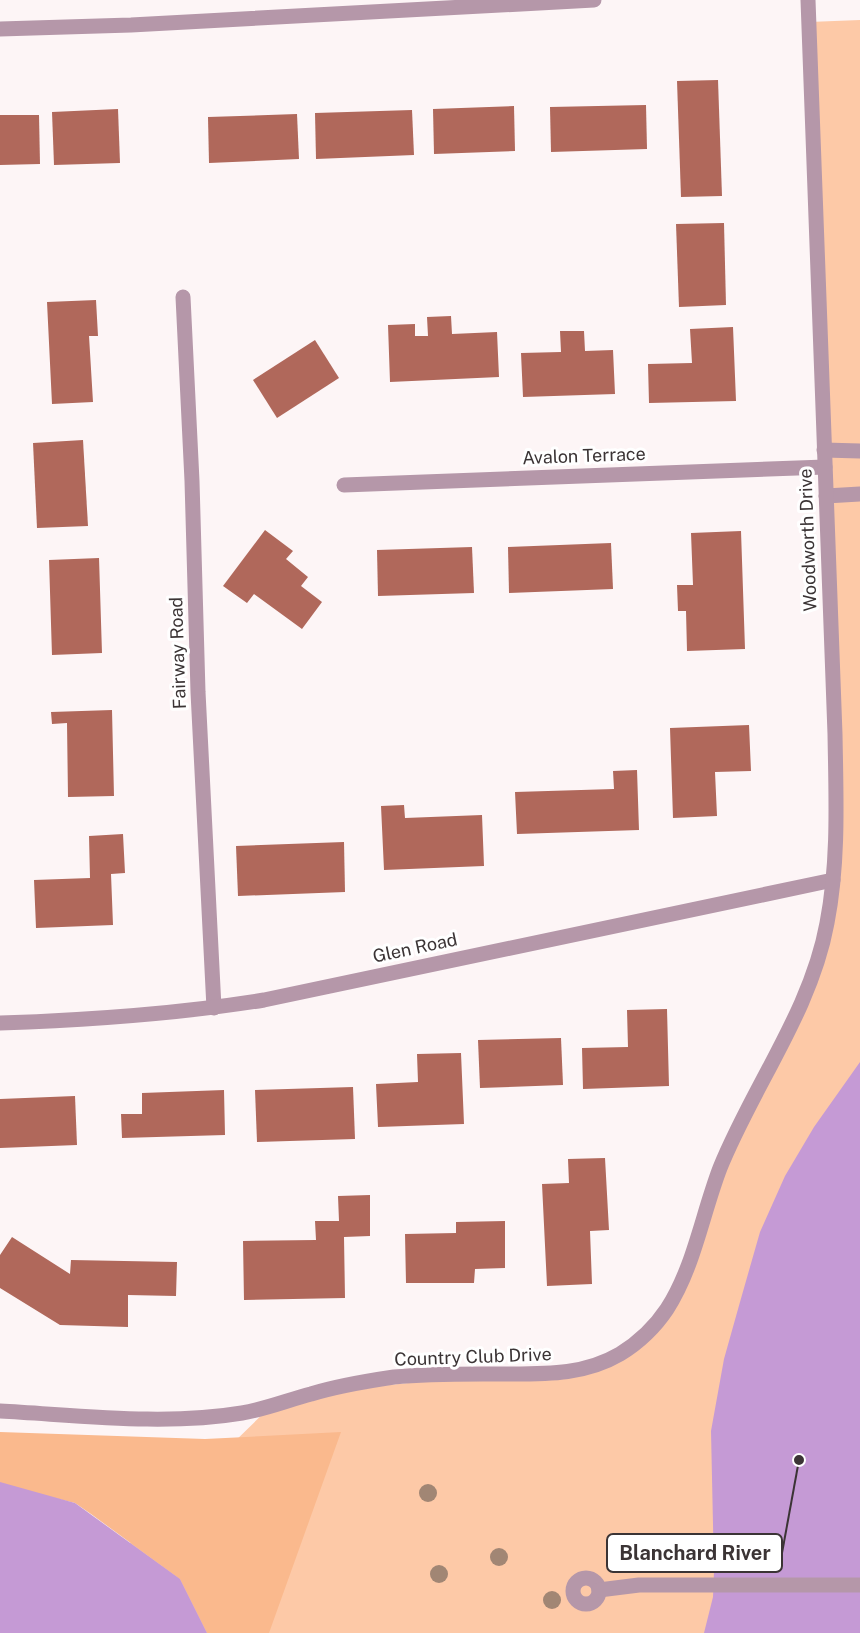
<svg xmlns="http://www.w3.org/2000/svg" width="860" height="1633" viewBox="0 0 860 1633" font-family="'Public Sans',sans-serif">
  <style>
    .green { fill: #fdc9a7 }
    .forest { fill: #fab98d }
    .water { fill: #c59ad5 }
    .building { fill: #b0685b }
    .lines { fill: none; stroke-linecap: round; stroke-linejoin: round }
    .minor { stroke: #b597a9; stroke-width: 15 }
    .tree { fill: #a18674 }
    .labels { text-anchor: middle; stroke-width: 6; stroke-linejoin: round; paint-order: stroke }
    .street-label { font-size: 18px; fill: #3b3435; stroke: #fff }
    .leader { fill: none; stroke: #3b3435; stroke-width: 2 }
    .callout-dot { fill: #3b3435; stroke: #fff; stroke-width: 2 }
    .callout { fill: #fff; stroke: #3b3435; stroke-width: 2 }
    .callout-label { font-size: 20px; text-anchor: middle; font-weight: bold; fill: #3b3435 }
  </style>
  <rect width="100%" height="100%" fill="#fdf5f6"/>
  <!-- green -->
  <polygon class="green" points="860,20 860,1633 38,1633 270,1407 312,1393 602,1363 668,1308 719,1171 800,1004 833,880 809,22"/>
  <!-- forest -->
  <polygon class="forest" points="0,1432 205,1439 341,1432 269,1633 207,1633 180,1579 91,1514 75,1503 0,1485"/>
  <!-- water -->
  <g class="water">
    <polygon points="860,1062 860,1633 704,1633 713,1597 714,1571 711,1431 724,1359 740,1302 760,1232 785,1176 814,1127"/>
    <polygon points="0,1482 75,1503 180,1579 207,1633 0,1633"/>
  </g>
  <!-- building -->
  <g class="building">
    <polygon points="718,80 722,196 681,197 677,81"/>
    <polygon points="646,105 647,149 551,152 550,107"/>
    <polygon points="514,106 515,151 434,154 433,109"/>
    <polygon points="118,109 120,163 54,165 52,112"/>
    <polygon points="412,110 414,155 316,159 315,113"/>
    <polygon points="297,114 299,159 209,163 208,117"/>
    <polygon points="0,115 39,115 40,164 0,165"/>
    <polygon points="724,223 726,305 679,307 676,224"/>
    <polygon points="96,300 98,336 89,336 93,402 52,404 47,302"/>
    <polygon points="451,316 452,334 497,332 499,377 390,382 388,325 415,324 415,336 428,336 427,317"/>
    <polygon points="733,327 736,401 649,403 648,364 692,363 690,329"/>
    <polygon points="560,331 584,331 585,351 613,350 615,394 523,397 521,353 561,352"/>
    <polygon points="315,340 339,378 277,418 253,380"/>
    <polygon points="83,440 88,526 37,528 33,443"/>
    <polygon points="265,530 293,551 286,559 308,577 301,586 322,602 302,629 254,594 247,603 223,586"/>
    <polygon points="741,531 745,649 687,651 686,611 678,611 677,585 693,585 691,533"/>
    <polygon points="611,543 613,589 509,593 508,547"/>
    <polygon points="472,547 474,593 378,596 377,550"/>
    <polygon points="99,558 102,653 52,655 49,560"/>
    <polygon points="112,710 114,796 68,797 67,723 52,724 51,712"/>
    <polygon points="749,725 751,771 715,772 717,816 673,818 670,728"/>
    <polygon points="637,770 639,830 517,834 515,792 614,789 613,771"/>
    <polygon points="404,805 405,818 482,815 484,866 384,870 381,806"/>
    <polygon points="123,834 125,873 111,874 113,925 36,928 34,880 90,878 89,836"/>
    <polygon points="344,842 345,892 238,896 236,846"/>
    <polygon points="667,1009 669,1086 583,1089 582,1048 628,1047 627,1010"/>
    <polygon points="561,1038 563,1085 480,1088 478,1040"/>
    <polygon points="461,1053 464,1124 378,1127 376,1084 418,1082 417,1054"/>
    <polygon points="353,1087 355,1139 257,1142 255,1090"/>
    <polygon points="224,1090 225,1135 122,1138 121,1114 142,1114 142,1093"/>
    <polygon points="75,1096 77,1145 0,1148 0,1099"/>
    <polygon points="605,1158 609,1230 590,1231 592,1284 547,1286 542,1184 569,1183 568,1159"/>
    <polygon points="370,1195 370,1236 344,1237 345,1298 244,1300 243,1241 316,1240 315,1221 339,1221 338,1196"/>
    <polygon points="505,1221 505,1268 475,1269 474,1283 406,1283 405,1234 456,1233 456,1222"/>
    <polygon points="12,1237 70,1274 71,1260 177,1262 176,1296 128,1295 128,1327 60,1325 0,1288 0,1255"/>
  </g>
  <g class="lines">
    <!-- minor -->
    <g class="minor">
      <polyline points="0,29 131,25 594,0"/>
      <polyline points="183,297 192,481 198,692 214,1008"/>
      <polyline points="824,450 860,451"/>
      <polyline points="344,485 825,467"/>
      <polyline points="826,496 860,494"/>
      <path d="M 0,1023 C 89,1020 177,1014 264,1000 L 833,880"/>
      <path d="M 0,1411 C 77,1415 165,1426 242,1413 C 266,1409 288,1400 311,1394 C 337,1386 367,1381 394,1377 C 433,1373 473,1374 512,1374 C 550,1374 586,1374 620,1354 C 638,1343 655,1327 667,1309 C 694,1267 702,1215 720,1168 C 753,1086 811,1011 827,923 C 839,861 836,797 835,734 L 808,0"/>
      <circle cx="586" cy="1591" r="13"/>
      <polyline points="599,1590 639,1585 860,1585"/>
    </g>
  </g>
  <!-- trees -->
  <g class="tree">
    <circle cx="428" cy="1493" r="9"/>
    <circle cx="499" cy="1557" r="9"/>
    <circle cx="439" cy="1574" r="9"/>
    <circle cx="552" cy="1600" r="9"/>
  </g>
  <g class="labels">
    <!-- street labels -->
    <g class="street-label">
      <text transform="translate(584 456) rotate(-2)" y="6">Avalon Terrace</text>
      <text transform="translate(808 540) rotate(-92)" y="6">Woodworth Drive</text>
      <text transform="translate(178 653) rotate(-92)" y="6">Fairway Road</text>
      <text transform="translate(415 948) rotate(-12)" y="6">Glen Road</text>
      <text transform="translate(473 1357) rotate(-2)" y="6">Country Club Drive</text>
    </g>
  </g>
  <!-- callouts -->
  <path class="leader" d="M799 1460L782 1553"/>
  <circle class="callout-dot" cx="799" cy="1460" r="6"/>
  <rect class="callout" x="607" y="1534" width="175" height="38" rx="6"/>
  <g class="callout-label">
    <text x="695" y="1560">Blanchard River</text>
  </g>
</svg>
